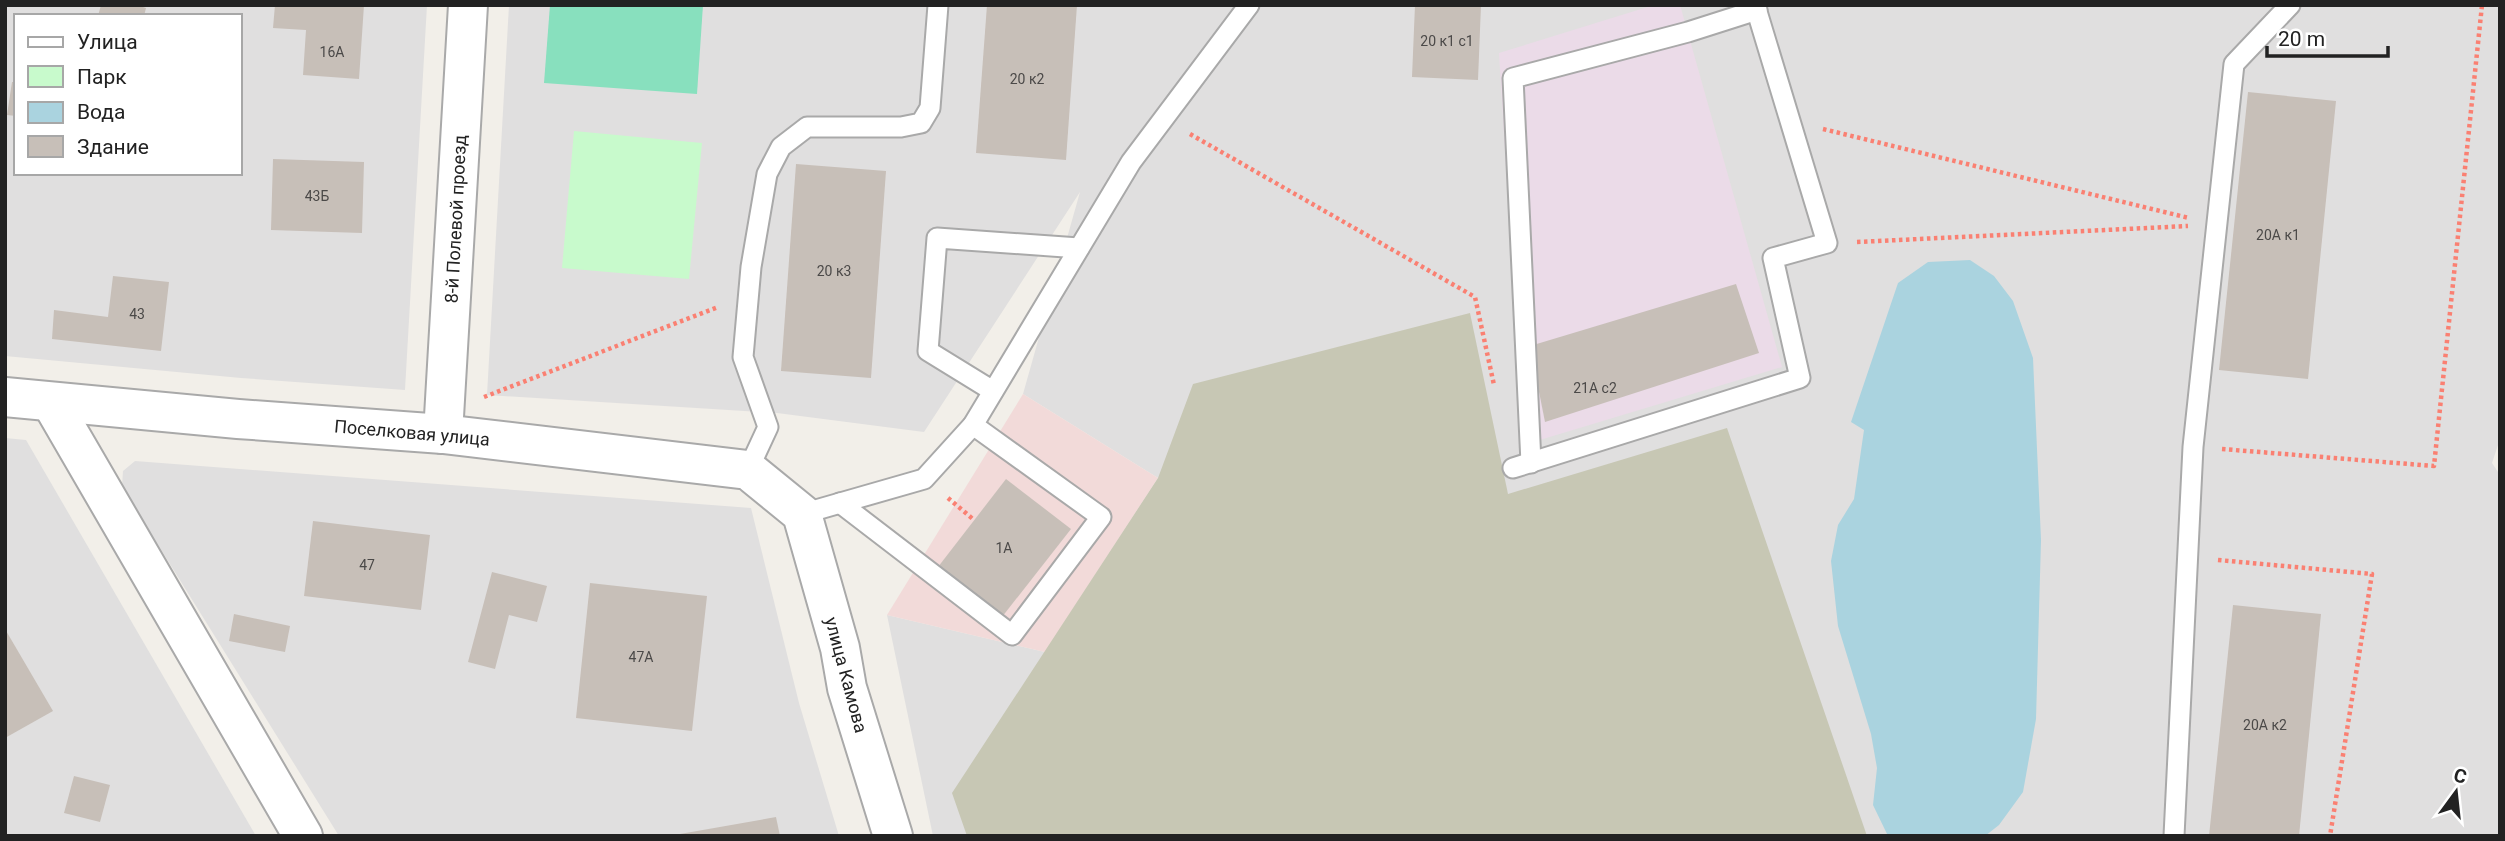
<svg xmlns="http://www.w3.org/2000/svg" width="2505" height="841" viewBox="0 0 2505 841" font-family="Roboto,sans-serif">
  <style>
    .residential { fill: #e0dfdf; fill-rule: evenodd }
    .commercial { fill: #f2dad9 }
    .industrial { fill: #ebdbe8 }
    .construction { fill: #c7c7b4 }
    .park { fill: #c8facc }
    .pitch { fill: #88e0be }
    .water { fill: #aad3df }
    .building { fill: #c7bfb8 }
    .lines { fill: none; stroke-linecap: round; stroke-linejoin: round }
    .service-casing { stroke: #a9a9a9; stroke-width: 23 }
    .minor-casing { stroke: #a9a9a9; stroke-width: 42 }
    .path { stroke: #fa8072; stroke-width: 4.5; stroke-dasharray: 3.5 3.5; stroke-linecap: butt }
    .service { stroke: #fff; stroke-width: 19 }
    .minor { stroke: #fff; stroke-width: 38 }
    .labels { text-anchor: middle; stroke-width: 5; stroke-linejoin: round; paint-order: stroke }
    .number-label { font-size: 14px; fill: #4b4948 }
    .street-label { font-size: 18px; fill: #222; stroke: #fff }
  </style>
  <rect width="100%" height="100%" fill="#f2efe9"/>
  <!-- residential -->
  <g class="residential">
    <path d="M 5,5 L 427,5 L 405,390 L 241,378 L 5,356 ZM 16,16 L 240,16 L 240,173 L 16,173 Z"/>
    <polygon points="509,5 2500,5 2500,439 2492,463 2500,475 2500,836 933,836 887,615 1045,652 1158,478 1023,394 1080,192 924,432 777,413 487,395"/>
    <polygon points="5,438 26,440 256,836 5,836"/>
    <polygon points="135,461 751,508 799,703 839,836 339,836 122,487 123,471"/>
  </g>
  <!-- commercial -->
  <polygon class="commercial" points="1023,394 1158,478 1045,652 887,615"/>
  <!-- industrial -->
  <polygon class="industrial" points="1654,5 1680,5 1782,367 1523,445 1499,53"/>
  <!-- construction -->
  <polygon class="construction" points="1470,313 1508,494 1727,428 1867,836 967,836 952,793 1158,478 1193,384"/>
  <!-- park -->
  <polygon class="park" points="574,131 702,143 689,279 562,268"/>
  <!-- pitch -->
  <polygon class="pitch" points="550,5 703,5 697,94 544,83"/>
  <!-- water -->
  <polygon class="water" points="1970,260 1994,276 2013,301 2033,358 2041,540 2036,719 2023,792 1999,825 1985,836 1888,836 1873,805 1877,768 1871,734 1838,626 1831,561 1838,525 1854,499 1864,430 1851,422 1898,283 1928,262"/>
  <!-- building -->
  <g class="building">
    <polygon points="101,5 137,5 146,8 144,16 98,16"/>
    <polygon points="275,5 364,5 359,79 303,75 306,30 273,28"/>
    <polygon points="987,5 1077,5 1066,160 976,153"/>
    <polygon points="1415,5 1481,5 1478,80 1412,77"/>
    <polygon points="12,82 16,82 16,116 7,115"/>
    <polygon points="2248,92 2336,101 2308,379 2219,370"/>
    <polygon points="273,159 364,162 362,233 271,230"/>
    <polygon points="796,164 886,171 871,378 781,371"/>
    <polygon points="113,276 169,282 161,351 52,339 54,310 108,317"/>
    <polygon points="1736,284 1759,353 1545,422 1530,346"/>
    <polygon points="1006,479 1071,529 1002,617 938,567"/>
    <polygon points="313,521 430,535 421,610 304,596"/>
    <polygon points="492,572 547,586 537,622 509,615 495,669 468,662"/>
    <polygon points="590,583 707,596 692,731 576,718"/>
    <polygon points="2233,605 2321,614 2299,836 2209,836"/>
    <polygon points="234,614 290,626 285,652 229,641"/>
    <polygon points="5,629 53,711 5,738"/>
    <polygon points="74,776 110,785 100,822 64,813"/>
    <polygon points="776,817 780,836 680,836 680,834"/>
  </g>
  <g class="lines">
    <!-- service casing -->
    <g class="service-casing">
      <g id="service">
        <polyline points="993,391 928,351 937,238 1079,248"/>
        <polyline points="1531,463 1513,78 1688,32 1757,10"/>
        <polyline points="1513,468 1800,378 1773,258 1827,243 1755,5"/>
        <polyline points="748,470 768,427 743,357 751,267 767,174 781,147 807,127 901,127 921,123 930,108 938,5"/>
        <polyline points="840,503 1012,635 1101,517 973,425"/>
        <polyline points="802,514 924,479 973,425 1131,162 1249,5"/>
        <polyline points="2174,836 2193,447 2234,64 2290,5"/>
      </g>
    </g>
    <!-- minor casing -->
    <g class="minor-casing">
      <g id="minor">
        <polyline points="5,397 238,419 443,434 748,470 802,514 840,648 847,688 893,836"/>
        <polyline points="51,402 303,836"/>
        <polyline points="443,434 468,5"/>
      </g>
    </g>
    <!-- path -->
    <g class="path">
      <polyline points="1823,129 2189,218"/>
      <polyline points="1190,134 1475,297 1494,385"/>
      <polyline points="1857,242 2188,226"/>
      <polyline points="484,397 718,307"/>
      <polyline points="2222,449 2434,466 2482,5"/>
      <polyline points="948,498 974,520"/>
      <polyline points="2218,560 2372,574 2330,836"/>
    </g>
    <!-- service -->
    <use href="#service" class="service"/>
    <!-- minor -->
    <use href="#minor" class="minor"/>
  </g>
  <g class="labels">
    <!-- number labels -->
    <g class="number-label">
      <text x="1447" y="46">20 к1 с1</text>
      <text x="332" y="57">16А</text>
      <text x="1027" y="84">20 к2</text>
      <text x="317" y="201">43Б</text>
      <text x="2278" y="240">20А к1</text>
      <text x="834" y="276">20 к3</text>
      <text x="137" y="319">43</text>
      <text x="1595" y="393">21А с2</text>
      <text x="1004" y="553">1А</text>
      <text x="367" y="570">47</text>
      <text x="641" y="662">47А</text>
      <text x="2265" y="730">20А к2</text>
    </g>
    <!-- street labels -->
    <g class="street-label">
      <text transform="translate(456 219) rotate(-87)" y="6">8-й Полевой проезд</text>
      <text transform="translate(412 433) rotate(5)" y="6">Поселковая улица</text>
      <text transform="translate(846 675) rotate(75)" y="6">улица Камова</text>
    </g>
  </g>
  <!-- border -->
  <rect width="2505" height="841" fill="none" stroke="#222222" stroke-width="14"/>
  <!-- legend -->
  <rect x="14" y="14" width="228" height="161" fill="#ffffff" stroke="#a7a7a7" stroke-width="2"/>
  <rect x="28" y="37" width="35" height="10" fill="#ffffff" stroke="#a7a7a7" stroke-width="2"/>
  <text x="77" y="49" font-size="21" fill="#222222">Улица</text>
  <rect x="28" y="66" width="35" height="21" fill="#c8facc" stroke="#a7a7a7" stroke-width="2"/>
  <text x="77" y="84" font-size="21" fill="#222222">Парк</text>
  <rect x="28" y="102" width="35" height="21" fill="#aad3df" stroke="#a7a7a7" stroke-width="2"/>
  <text x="77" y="119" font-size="21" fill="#222222">Вода</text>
  <rect x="28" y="136" width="35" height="21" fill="#c7bfb8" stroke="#a7a7a7" stroke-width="2"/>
  <text x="77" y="154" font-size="21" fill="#222222">Здание</text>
  <!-- north arrow -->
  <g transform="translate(2456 792) rotate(15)" stroke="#ffffff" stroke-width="5" paint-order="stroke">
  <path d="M0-5L12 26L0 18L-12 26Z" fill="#222222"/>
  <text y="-10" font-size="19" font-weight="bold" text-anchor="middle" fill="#222222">С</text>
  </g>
  <!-- scale -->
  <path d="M2267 46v10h121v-10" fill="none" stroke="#222222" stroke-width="3.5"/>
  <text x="2278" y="46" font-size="21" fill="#222222" stroke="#ffffff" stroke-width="5" paint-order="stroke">20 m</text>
</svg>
